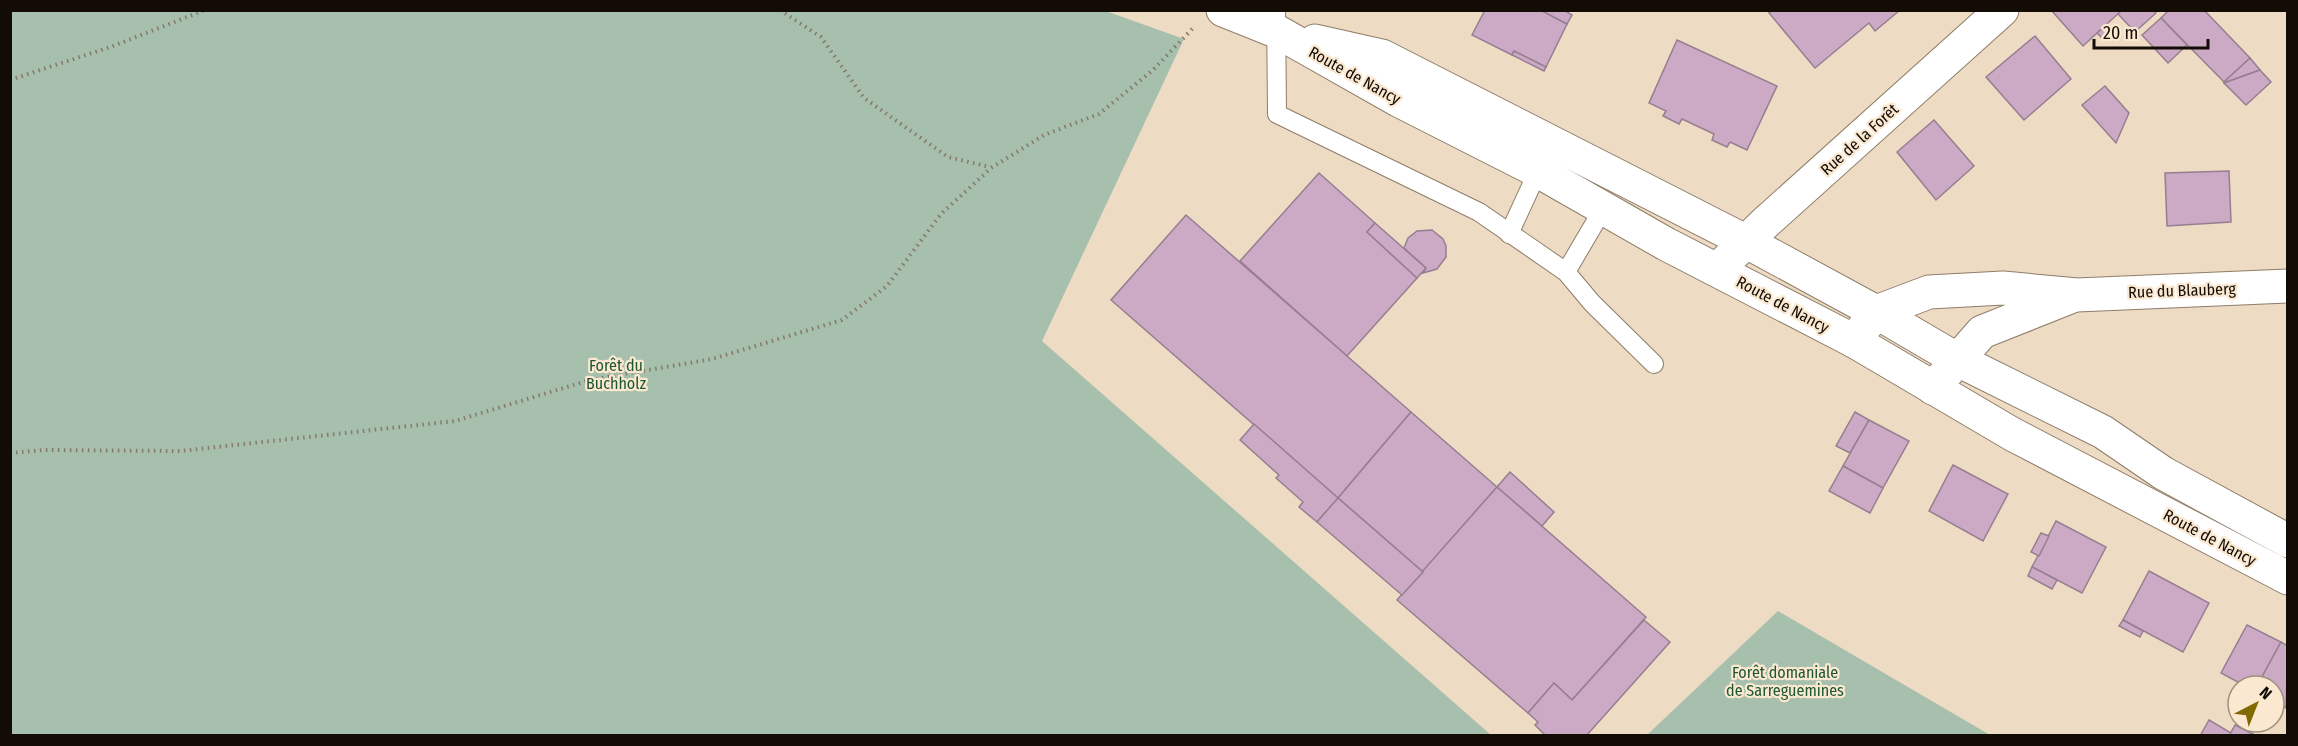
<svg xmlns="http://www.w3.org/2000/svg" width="2298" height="746" viewBox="0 0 2298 746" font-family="'Fira Sans Condensed',sans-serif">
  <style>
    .green { fill: #a7bfad }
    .building { fill: #cca9c4; stroke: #957f90; stroke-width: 1.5 }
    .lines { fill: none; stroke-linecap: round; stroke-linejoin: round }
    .lane-casing { stroke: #8e7d68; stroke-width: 20 }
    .street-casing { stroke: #8e7d68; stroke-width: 35 }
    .primary-casing { stroke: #8e7d68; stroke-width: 35 }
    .path { stroke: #86796a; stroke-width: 4; stroke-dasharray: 1.5 4.5; stroke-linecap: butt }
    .lane { stroke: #fff; stroke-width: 18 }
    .street { stroke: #fff; stroke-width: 33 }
    .primary { stroke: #fff; stroke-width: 33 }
    .labels { text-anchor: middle; stroke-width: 4.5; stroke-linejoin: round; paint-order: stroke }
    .street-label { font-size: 16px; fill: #120c05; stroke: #fbe8d1 }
    .park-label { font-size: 16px; fill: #1c5734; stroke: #fbe8d1 }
  </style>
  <rect width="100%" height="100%" fill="#eedbc4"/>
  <!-- green -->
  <g class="green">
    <polygon points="1103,10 1184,39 1042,341 1491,735 11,735 11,11"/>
    <polygon points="1778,611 1990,735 1647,735"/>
  </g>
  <!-- building -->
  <g class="building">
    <polygon points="1485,10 1541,10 1567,24 1546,67 1514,51 1512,55 1472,35"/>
    <polygon points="1545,10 1564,10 1572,15 1567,24 1544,12"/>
    <polygon points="1773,10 1900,10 1875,31 1869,23 1815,68 1769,13"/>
    <polygon points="2051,10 2122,10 2083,46"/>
    <polygon points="2122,10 2154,10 2156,13 2135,32 2118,14"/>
    <polygon points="2169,10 2204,10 2250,58 2224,82 2161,18"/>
    <polygon points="2161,18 2187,45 2168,63 2142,35"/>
    <polygon points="2104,27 2110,33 2103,39 2097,33"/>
    <polygon points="2035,36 2071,79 2024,120 1986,77"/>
    <polygon points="1677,40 1777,86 1747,150 1730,142 1727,147 1712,140 1714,134 1682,119 1679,124 1663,116 1666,111 1649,103"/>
    <polygon points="1514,51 1546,67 1544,71 1512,55"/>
    <polygon points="2250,58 2260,70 2224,83 2224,82"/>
    <polygon points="2260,70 2271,82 2246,105 2224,83"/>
    <polygon points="2105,86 2129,113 2116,143 2082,105"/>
    <polygon points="1934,120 1974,166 1936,200 1897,152"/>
    <polygon points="2229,171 2231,222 2167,226 2165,173"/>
    <polygon points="1319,173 1375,223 1367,232 1417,278 1347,356 1240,261"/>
    <polygon points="1186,215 1411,412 1338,498 1111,300"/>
    <polygon points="1375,223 1426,268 1417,278 1367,232"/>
    <polygon points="1432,230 1443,239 1446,246 1446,257 1437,269 1423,273 1426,268 1404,248 1408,238 1417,231"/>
    <polygon points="1411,412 1497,487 1423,572 1338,498"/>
    <polygon points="1855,412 1869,420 1850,453 1836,446"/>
    <polygon points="1869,420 1909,441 1883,488 1843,466"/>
    <polygon points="1254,424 1338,498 1317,522 1299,507 1303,502 1276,478 1279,475 1240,440"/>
    <polygon points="1953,465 2008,494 1983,541 1929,511"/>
    <polygon points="1843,466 1883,488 1870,513 1829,491"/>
    <polygon points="1510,472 1554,512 1542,526 1497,487"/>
    <polygon points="1497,487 1646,617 1572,700 1554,683 1528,713 1397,600"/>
    <polygon points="1338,498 1423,572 1402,595 1317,522"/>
    <polygon points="2056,521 2106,547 2082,593 2032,567"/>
    <polygon points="2041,533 2049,536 2039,556 2031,552"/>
    <polygon points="2032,567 2057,580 2052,589 2028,576"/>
    <polygon points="2149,571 2209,603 2183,652 2123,620"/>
    <polygon points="1644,620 1670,642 1586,736 1546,736 1535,725 1538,722 1528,713 1554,683 1572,700"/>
    <polygon points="2123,620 2143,631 2140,637 2119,626"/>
    <polygon points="2247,625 2281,642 2257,686 2245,686 2221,673"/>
    <polygon points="2281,642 2288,646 2286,708 2274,701 2274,686 2257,686"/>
    <polygon points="2209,720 2231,733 2229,736 2200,736"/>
    <polygon points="2235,725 2257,736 2229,736"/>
  </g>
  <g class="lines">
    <!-- lane casing -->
    <g class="lane-casing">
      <g id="lane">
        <polyline points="1276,10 1277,114 1479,212 1566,272 1592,303 1654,364"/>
        <polyline points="1509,234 1538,171 1544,170"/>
        <polyline points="1566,272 1603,209 1601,201"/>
      </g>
    </g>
    <!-- street casing -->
    <g class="street-casing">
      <g id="street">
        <polyline points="1718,269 1765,223 2002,10"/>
        <polyline points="1854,341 1876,312 1929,292 2003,288 2077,295 2288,286"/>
        <polyline points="1933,388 1982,332 2070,297"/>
      </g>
    </g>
    <!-- primary casing -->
    <g class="primary-casing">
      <g id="primary">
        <polyline points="1223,10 1278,32 1398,100 1538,171 1666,244 1854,341 2012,434 2288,578"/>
        <polyline points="1315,41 1382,56 1747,242 1876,312 1958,360 2103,432 2163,473 2288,541"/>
      </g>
    </g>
    <!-- path -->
    <g class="path">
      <polyline points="780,10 821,37 864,98 948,157 990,167"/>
      <polyline points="10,80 113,46 205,10"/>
      <polyline points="10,453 44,450 180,451 455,421 590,380 712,359 842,320 887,286 941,214 991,168 1044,135 1099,114 1153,70 1193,28"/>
    </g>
    <!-- lane -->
    <use href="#lane" class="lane"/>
    <!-- street -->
    <use href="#street" class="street"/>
    <!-- primary -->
    <use href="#primary" class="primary"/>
  </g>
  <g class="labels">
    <!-- street labels -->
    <g class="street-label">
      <text transform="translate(1355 75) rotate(29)" y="6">Route de Nancy</text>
      <text transform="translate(1859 139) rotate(-42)" y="6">Rue de la Forêt</text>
      <text transform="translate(2182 290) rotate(-2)" y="6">Rue du Blauberg</text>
      <text transform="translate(1783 304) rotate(28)" y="6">Route de Nancy</text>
      <text transform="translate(2210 537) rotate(28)" y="6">Route de Nancy</text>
    </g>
    <!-- park labels -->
    <g class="park-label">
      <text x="616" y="371">Forêt du<tspan x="616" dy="18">Buchholz</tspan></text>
      <text x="1785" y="678">Forêt domaniale<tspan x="1785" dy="18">de Sarreguemines</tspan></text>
    </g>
  </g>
  <!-- border -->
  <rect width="2298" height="746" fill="none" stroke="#120c05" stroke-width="24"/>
  <!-- north arrow -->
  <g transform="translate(2256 704) rotate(42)"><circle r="28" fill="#fbe8d1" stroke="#9e907f" stroke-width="1.5"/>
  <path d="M0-4.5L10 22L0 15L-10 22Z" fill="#806900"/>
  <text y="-9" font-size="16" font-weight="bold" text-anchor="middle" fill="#120c05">N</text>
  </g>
  <!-- scale -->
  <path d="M2094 39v9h114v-9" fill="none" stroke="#120c05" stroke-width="3"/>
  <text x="2103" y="39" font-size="18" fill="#120c05" stroke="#fbe8d1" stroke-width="4.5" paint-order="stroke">20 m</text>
</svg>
